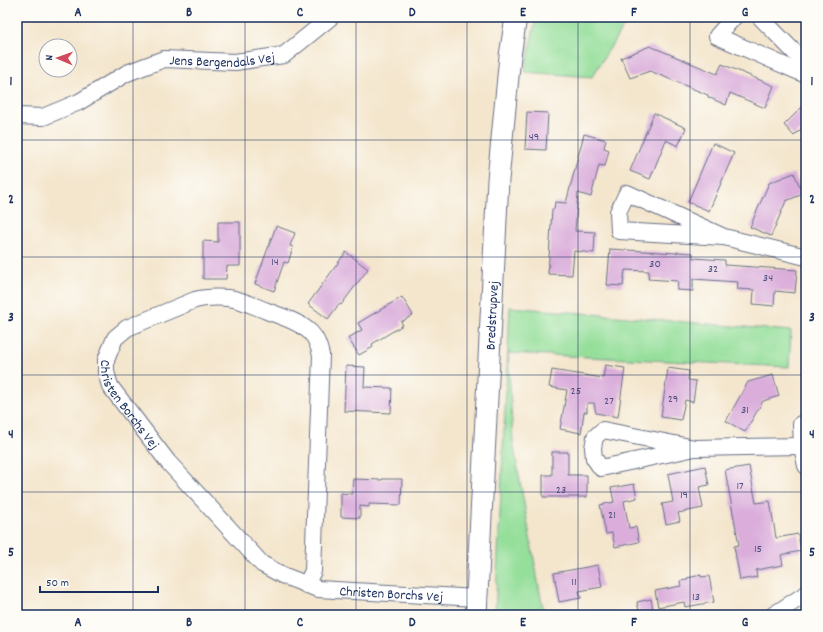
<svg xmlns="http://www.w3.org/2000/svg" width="823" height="632" viewBox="0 0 823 632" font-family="Dekko,sans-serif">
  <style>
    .green { fill: #96df9b; stroke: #58877c }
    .building { fill: #daaddb }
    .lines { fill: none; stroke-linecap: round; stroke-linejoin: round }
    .minor-casing { stroke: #676f85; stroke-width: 18 }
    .tertiary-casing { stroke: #676f85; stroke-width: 23 }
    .minor { stroke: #fff; stroke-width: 16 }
    .tertiary { stroke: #fff; stroke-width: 21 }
    .grid { fill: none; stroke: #1b2f5e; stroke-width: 1; stroke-opacity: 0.55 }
    .labels { text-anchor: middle; stroke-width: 4; stroke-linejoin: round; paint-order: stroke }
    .number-label { font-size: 12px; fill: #4b4e7d }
    .street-label { font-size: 14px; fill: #1b2f5e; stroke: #fdfcf7 }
    .neatline { fill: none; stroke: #1b2f5e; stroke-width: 1.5 }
    .grid-label { font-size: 13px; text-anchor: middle; font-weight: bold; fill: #1b2f5e }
  </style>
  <rect width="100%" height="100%" fill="#fdfcf7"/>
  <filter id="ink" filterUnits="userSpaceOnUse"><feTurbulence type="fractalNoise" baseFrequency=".025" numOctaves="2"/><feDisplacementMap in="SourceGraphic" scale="8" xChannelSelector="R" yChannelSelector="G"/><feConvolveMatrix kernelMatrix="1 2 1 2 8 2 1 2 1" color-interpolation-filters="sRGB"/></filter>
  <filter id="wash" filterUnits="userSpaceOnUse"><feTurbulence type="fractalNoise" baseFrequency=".012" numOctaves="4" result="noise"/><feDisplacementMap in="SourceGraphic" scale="16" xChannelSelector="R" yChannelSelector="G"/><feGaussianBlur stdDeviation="0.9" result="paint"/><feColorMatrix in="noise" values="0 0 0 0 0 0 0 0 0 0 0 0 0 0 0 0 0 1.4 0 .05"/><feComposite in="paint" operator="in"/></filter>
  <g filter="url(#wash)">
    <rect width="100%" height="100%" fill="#f4e6cd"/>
    <!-- green -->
    <g class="green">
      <polygon points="536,17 632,17 621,30 592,77 525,72"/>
      <polygon points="510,307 791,331 789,367 508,353 513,442 544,615 495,615"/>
    </g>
    <g id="blocks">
      <!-- building -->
      <g class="building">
        <polygon points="650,46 717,74 722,64 774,86 765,108 730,93 726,105 708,97 708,95 650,71 630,78 621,58"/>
        <polygon points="806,103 806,124 794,136 784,125"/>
        <polygon points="527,112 548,113 546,150 525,149"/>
        <polygon points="654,113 686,128 678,146 666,140 650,179 630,171"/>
        <polygon points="584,134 606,140 604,148 609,150 605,166 599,165 591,197 578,193 575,231 595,232 594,253 574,251 572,275 548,274 552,209 554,209 555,202 566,203"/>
        <polygon points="713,143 734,153 709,211 688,202"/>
        <polygon points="794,173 803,194 786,201 771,236 750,227 769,183"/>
        <polygon points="218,222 240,222 240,266 227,266 226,279 203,279 203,241 218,242"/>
        <polygon points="276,226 295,233 290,246 293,247 288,263 284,262 274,291 255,284"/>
        <polygon points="610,249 677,253 677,252 693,253 693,258 725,260 725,265 797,270 795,293 775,291 774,306 753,304 754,290 737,289 738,282 693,279 693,291 677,290 678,281 648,279 649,271 625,270 623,286 607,285"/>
        <polygon points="346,252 368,269 341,305 339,304 328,319 308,304"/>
        <polygon points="402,297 413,315 401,322 403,325 372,344 373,347 359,355 348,338 362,330 358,323"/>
        <polygon points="605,365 625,368 618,417 596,413 594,403 587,403 587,412 584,412 581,433 560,429 567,390 549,387 552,370 603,378"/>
        <polygon points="346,366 365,367 364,387 392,388 391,413 344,411"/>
        <polygon points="668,368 689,371 688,380 696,381 693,402 685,400 681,420 661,417"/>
        <polygon points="773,375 779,396 763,401 745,432 726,421 748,382"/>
        <polygon points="552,452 568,452 568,475 587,475 587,497 543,497 543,475 552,475"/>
        <polygon points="705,466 709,485 699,487 703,508 678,513 680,521 666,524 662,504 673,502 668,474"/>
        <polygon points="749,466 756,503 770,501 776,538 798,534 801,551 781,555 783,565 756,570 757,577 740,580 734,546 739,545 725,470"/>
        <polygon points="353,479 382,480 382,479 402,479 401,505 369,504 369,507 360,506 360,518 341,517 341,493 352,494"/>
        <polygon points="634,484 637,498 624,501 629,528 636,527 639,542 615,547 612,533 606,534 600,505 614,502 611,488"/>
        <polygon points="598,565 602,587 579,591 581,598 559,602 554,573"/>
        <polygon points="701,575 701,577 709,576 714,602 685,607 684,602 658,607 655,591 681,586 680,581 687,580 687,578"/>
        <polygon points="651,599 654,615 640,615 637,602"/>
      </g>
    </g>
  </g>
  <g filter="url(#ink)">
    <use href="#blocks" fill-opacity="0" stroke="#676f85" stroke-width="1"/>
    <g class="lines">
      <!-- minor casing -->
      <g class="minor-casing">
        <g id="minor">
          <polyline points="734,17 717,36 806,75"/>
          <polyline points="760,17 806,64"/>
          <path id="s1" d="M 17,116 L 43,117 L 79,102 L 127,73 L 164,59 L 235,62 L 284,55 L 331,17"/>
          <polyline points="724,237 619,231 618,212 627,193 724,237 806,257"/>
          <polyline points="801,424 802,446 806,466"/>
          <polyline points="695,448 601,468 594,458 593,448 595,437 603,430 695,448 802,446"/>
          <path id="s2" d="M 306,585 L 313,571 L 321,355 C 319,347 317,339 311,333 C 301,322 280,316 267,311 C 254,306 242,300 229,298 C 217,297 206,297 195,300 L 127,328 L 115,338 L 106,360 L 106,372 L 110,386 L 168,462 L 262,564 L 282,575 L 318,589 L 477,598"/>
          <polyline points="773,615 806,594"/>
        </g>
      </g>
      <!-- tertiary casing -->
      <g class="tertiary-casing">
        <g id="tertiary">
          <path id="s3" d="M 476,615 L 498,180 L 510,56 L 516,17"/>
        </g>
      </g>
      <!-- minor -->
      <use href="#minor" class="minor"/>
      <!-- tertiary -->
      <use href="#tertiary" class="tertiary"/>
    </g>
  </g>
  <!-- grid -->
  <path class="grid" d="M 133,17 L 133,615M 245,17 L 245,615M 356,17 L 356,615M 467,17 L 467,615M 578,17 L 578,615M 690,17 L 690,615M 17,140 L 806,140M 17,257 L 806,257M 17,375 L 806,375M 17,492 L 806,492"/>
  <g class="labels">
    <!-- number labels -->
    <g class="number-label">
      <text x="534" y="140">49</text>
      <text x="275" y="265">14</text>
      <text x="655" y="267">30</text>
      <text x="713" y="272">32</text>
      <text x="768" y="281">34</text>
      <text x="576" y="394">25</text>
      <text x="673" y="402">29</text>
      <text x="609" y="404">27</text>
      <text x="745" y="413">31</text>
      <text x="740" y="489">17</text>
      <text x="561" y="493">23</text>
      <text x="684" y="498">19</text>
      <text x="612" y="518">21</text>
      <text x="758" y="552">15</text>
      <text x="574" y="585">11</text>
      <text x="696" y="600">13</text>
    </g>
    <!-- street labels -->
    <g class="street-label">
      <text dy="5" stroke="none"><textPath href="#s1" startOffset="219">Jens Bergendals Vej</textPath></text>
      <text dy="5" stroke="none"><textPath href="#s3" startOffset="300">Bredstrupvej</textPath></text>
      <text dy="5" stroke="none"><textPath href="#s2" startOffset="545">Christen Borchs Vej</textPath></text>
      <text dy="5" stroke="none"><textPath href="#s2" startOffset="889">Christen Borchs Vej</textPath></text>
    </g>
  </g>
  <!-- margin -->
  <rect width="823" height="632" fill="none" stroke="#fdfcf7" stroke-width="44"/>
  <!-- north arrow -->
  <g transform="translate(58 58) rotate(272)"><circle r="19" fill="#fdfcf7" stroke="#a3aaba"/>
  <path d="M0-3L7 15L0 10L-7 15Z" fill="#d1495b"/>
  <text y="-6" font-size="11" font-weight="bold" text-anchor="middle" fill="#1b2f5e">N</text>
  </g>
  <!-- scale -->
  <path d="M40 586v6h118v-6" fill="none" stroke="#1b2f5e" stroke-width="2"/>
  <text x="46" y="586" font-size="12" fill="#1b2f5e" stroke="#fdfcf7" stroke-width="3" paint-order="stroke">50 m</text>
  <rect x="22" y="22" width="779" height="588" class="neatline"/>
  <g class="grid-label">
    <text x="78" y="16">A</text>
    <text x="189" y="16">B</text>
    <text x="300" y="16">C</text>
    <text x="412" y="16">D</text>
    <text x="523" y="16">E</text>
    <text x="634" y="16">F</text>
    <text x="745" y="16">G</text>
    <text x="11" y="85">1</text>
    <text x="812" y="85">1</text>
    <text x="11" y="203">2</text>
    <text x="812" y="203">2</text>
    <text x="11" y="321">3</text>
    <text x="812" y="321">3</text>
    <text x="11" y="438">4</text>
    <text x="812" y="438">4</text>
    <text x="11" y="556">5</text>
    <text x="812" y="556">5</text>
    <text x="78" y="626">A</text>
    <text x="189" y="626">B</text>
    <text x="300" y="626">C</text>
    <text x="412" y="626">D</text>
    <text x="523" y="626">E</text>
    <text x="634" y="626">F</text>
    <text x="745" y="626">G</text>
  </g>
</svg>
